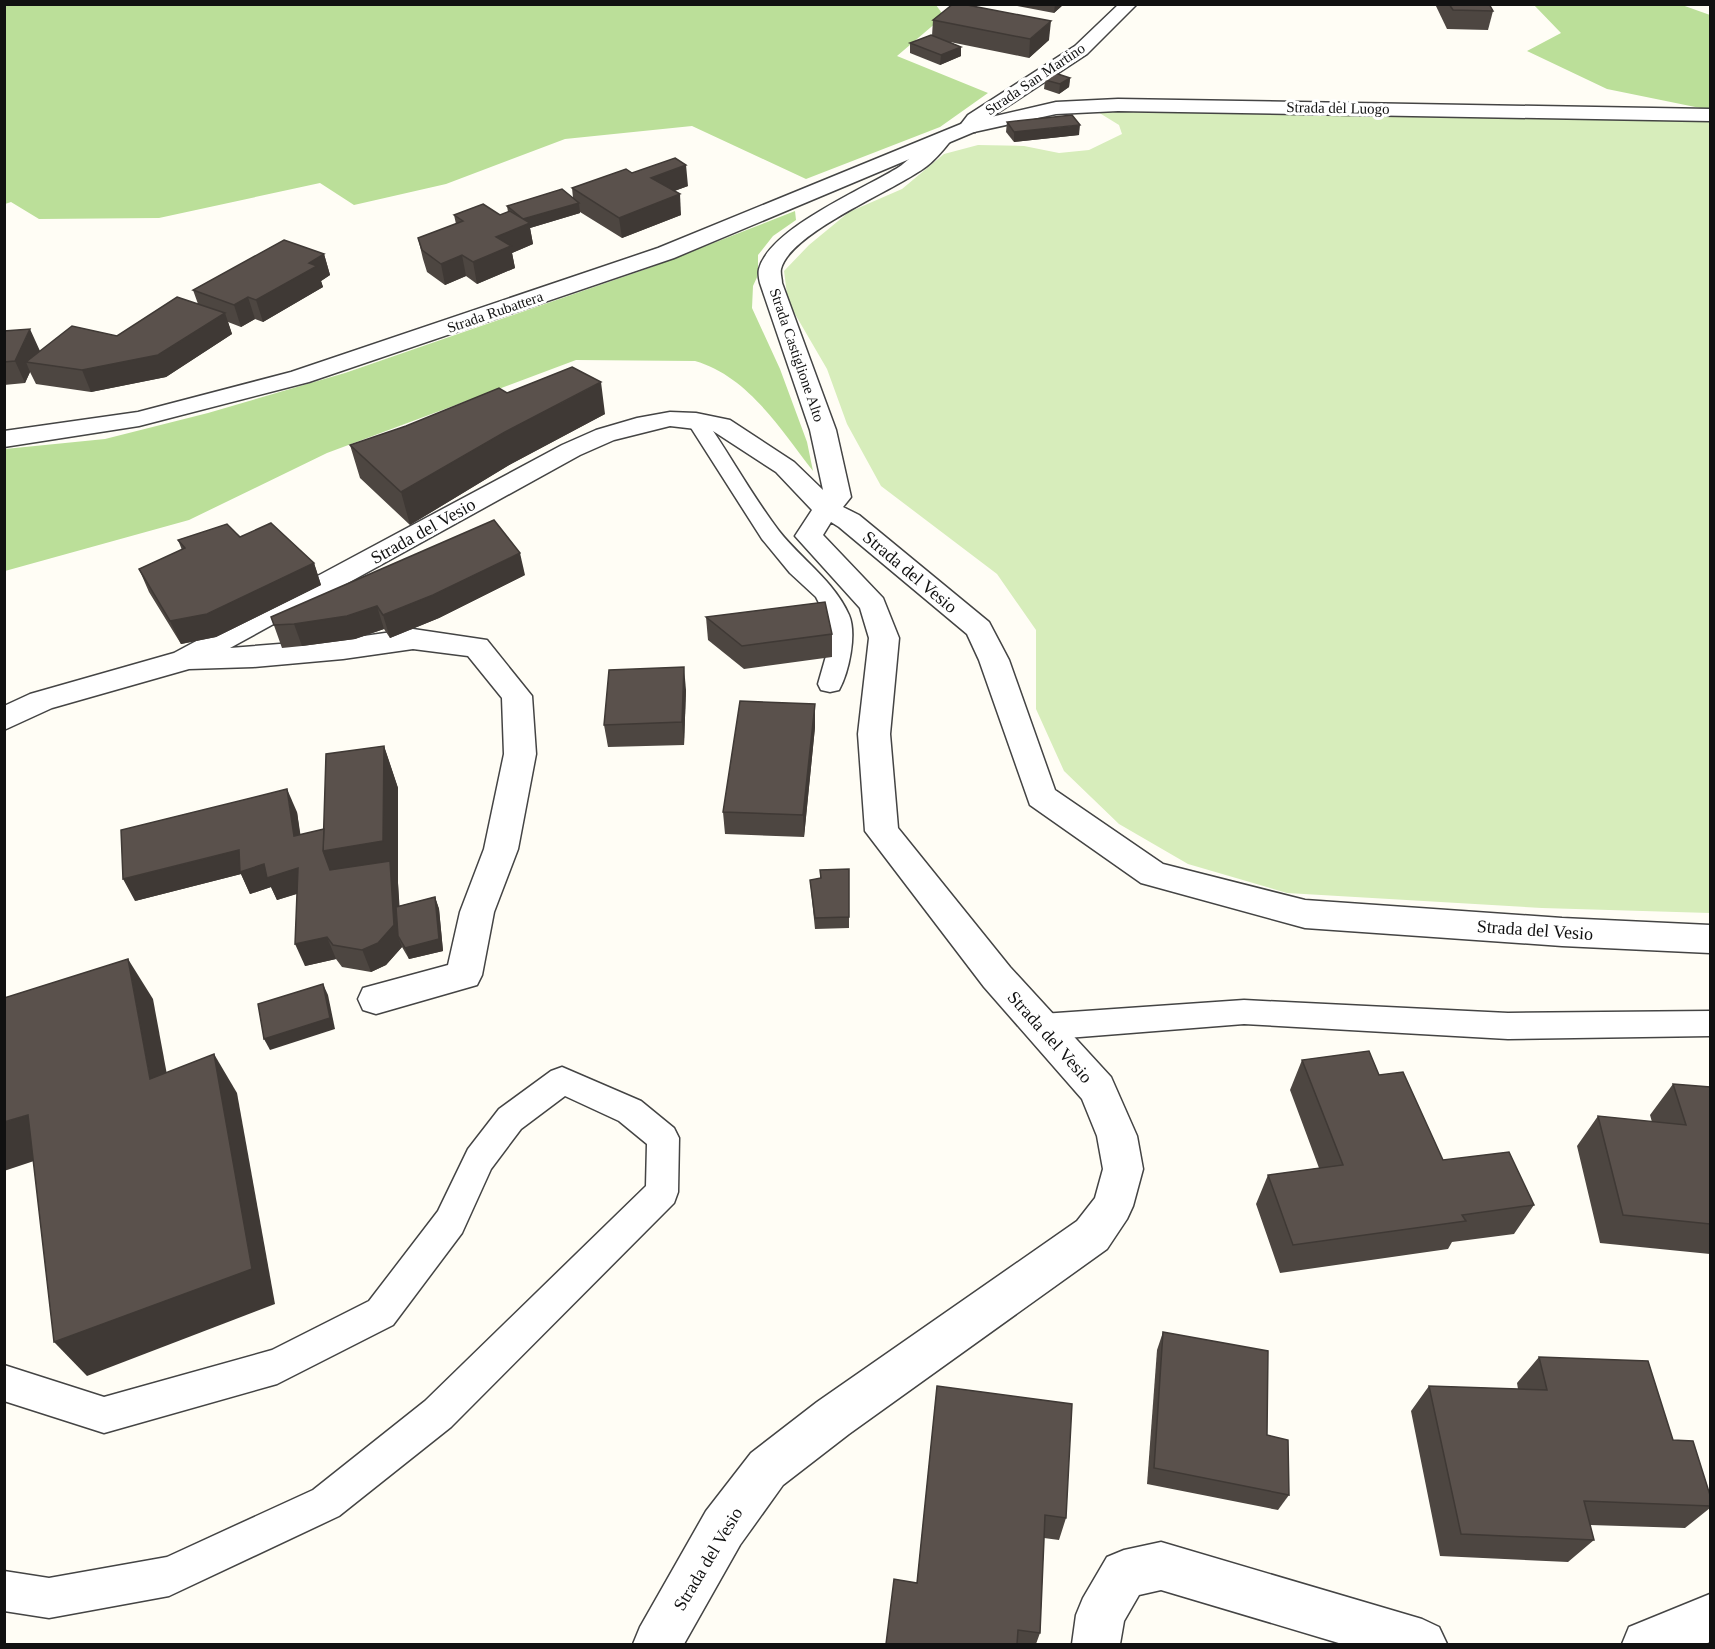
<svg xmlns="http://www.w3.org/2000/svg" width="1715" height="1649" viewBox="0 0 1715 1649" font-family="Georgia,serif">
  <style>
    .green { fill: #d7edbb }
    .forest { fill: #bbdf99 }
    .lines { fill: none; stroke-linecap: round; stroke-linejoin: round }
    .service-casing { stroke: #444; stroke-width: 3 }
    .minor-casing { stroke: #444; stroke-width: 3 }
    .tertiary-casing { stroke: #444; stroke-width: 3 }
    .service { fill: #fff; fill-rule: evenodd }
    .minor { fill: #fff; fill-rule: evenodd }
    .tertiary { fill: #fff; fill-rule: evenodd }
    .wall { fill: #4d4641 }
    .shaded-wall { fill: #3f3935 }
    .building { fill: #5a514c; stroke: #3f3935; stroke-width: 1.5 }
    .labels { text-anchor: middle; stroke-width: 6; stroke-linejoin: round; paint-order: stroke }
    .far-street-label { font-size: 15px; fill: #111; stroke: #fff }
    .street-label { font-size: 18px; fill: #111; stroke: #fff }
  </style>
  <rect width="100%" height="100%" fill="#fffdf5"/>
  <!-- green -->
  <polygon class="green" points="1093,109 1263,110 1710,121 1710,913 1542,908 1287,893 1188,864 1119,824 1064,771 1036,709 1036,630 997,574 881,486 847,424 827,369 788,302 784,271 809,245 849,212 902,189 944,154 978,145 1024,146 1059,153 1089,150 1122,134 1119,125"/>
  <!-- forest -->
  <g class="forest">
    <polygon points="5,5 936,5 944,16 897,56 988,93 940,127 806,179 692,126 565,139 446,184 354,205 320,183 159,218 39,219 11,202 5,204"/>
    <polygon points="1534,5 1682,5 1710,15 1710,110 1607,89 1527,51 1561,33"/>
    <path d="M 795,211 L 796,220 L 773,236 L 758,255 L 758,275 L 753,286 L 752,308 L 780,369 L 807,442 L 813,471 C 781,430 748,376 695,361 L 576,360 L 327,453 L 189,520 L 5,571 L 5,449 L 105,439 L 208,413 L 345,373 L 652,267 Z"/>
  </g>
  <g class="lines">
    <!-- service casing -->
    <g class="service-casing">
      <g id="service">
        <path d="M 696,414 L 703,416 C 729,453 751,494 779,531 C 801,559 834,581 849,615 C 857,634 849,672 839,690 L 830,692 L 821,690 L 818,684 L 828,649 L 826,617 L 816,597 L 790,573 L 762,539 L 686,420 L 689,416 Z"/>
        <polygon points="1244,1000 1508,1013 1710,1011 1710,1036 1508,1039 1244,1024 1042,1040 1031,1036 1027,1027 1031,1018 1042,1014"/>
        <polygon points="562,1067 641,1101 674,1128 679,1138 678,1192 674,1203 451,1427 339,1516 169,1596 49,1618 4,1611 4,1571 49,1578 167,1557 313,1490 425,1401 646,1186 647,1144 619,1121 565,1096 521,1129 491,1169 462,1233 393,1325 277,1384 104,1433 4,1401 4,1365 104,1397 272,1350 369,1301 438,1211 468,1149 499,1109 551,1071"/>
      </g>
    </g>
    <!-- minor casing -->
    <g class="minor-casing">
      <g id="minor">
        <polygon points="1119,4 1137,4 1087,54 982,123 975,132 961,132 958,128 968,115 1075,46"/>
        <path d="M 942,133 L 949,135 L 952,139 C 945,148 936,159 927,166 C 896,190 790,232 781,269 C 780,273 782,279 782,283 L 836,430 L 851,497 L 843,507 L 859,515 L 989,622 L 1009,660 L 1055,790 L 1163,864 L 1305,900 L 1562,918 L 1710,925 L 1710,953 L 1562,946 L 1305,928 L 1141,883 L 1030,805 L 979,660 L 967,634 L 839,527 L 831,522 L 823,535 L 883,598 L 899,638 L 890,734 L 898,828 L 1010,967 L 1111,1077 L 1137,1136 L 1143,1169 L 1133,1206 L 1127,1219 L 1107,1249 L 849,1434 L 783,1485 L 740,1545 L 684,1644 L 633,1644 L 640,1627 L 706,1511 L 751,1453 L 817,1402 L 1077,1221 L 1095,1198 L 1103,1169 L 1097,1136 L 1082,1099 L 984,987 L 865,831 L 858,734 L 869,638 L 860,608 L 795,536 L 812,510 L 776,472 L 713,431 L 670,426 L 614,440 L 580,455 L 230,648 L 343,639 L 413,629 L 487,640 L 532,696 L 536,754 L 518,849 L 494,912 L 482,975 L 477,985 L 376,1014 L 363,1010 L 358,999 L 363,988 L 448,965 L 460,912 L 484,849 L 504,754 L 502,698 L 468,656 L 413,649 L 343,659 L 253,667 L 189,669 L 52,708 L 4,730 L 4,706 L 30,694 L 174,653 L 562,445 L 596,430 L 637,418 L 670,412 L 696,413 L 730,420 L 794,462 L 823,490 L 810,430 L 760,283 C 759,279 758,273 759,269 C 770,228 864,189 899,167 C 913,158 928,137 942,133 Z"/>
        <polygon points="1161,1542 1422,1619 1439,1627 1447,1644 1342,1644 1161,1590 1139,1595 1124,1621 1120,1644 1072,1644 1076,1615 1083,1598 1107,1557 1124,1550"/>
        <polygon points="1710,1594 1710,1642 1705,1644 1622,1644 1629,1627"/>
      </g>
    </g>
    <!-- tertiary casing -->
    <g class="tertiary-casing">
      <polygon id="tertiary" points="1118,99 1710,109 1710,121 1118,111 1056,114 974,132 674,258 309,382 139,426 4,447 4,431 138,412 291,372 658,248 961,124 1056,102"/>
    </g>
    <!-- service -->
    <use href="#service" class="service"/>
    <!-- minor -->
    <use href="#minor" class="minor"/>
    <!-- tertiary -->
    <use href="#tertiary" class="tertiary"/>
  </g>
  <!-- wall -->
  <g class="wall">
    <polygon points="1007,4 1064,4 1054,13"/>
    <polygon points="1435,4 1489,4 1493,11 1488,30 1447,29"/>
    <polygon points="933,20 1049,40 1029,58 950,42 961,47 961,56 940,65 910,53 910,43 932,36"/>
    <polygon points="1070,78 1069,87 1059,94 1044,89 1045,80"/>
    <polygon points="1007,122 1079,135 1014,142 1006,132"/>
    <polygon points="632,173 688,186 674,191 681,215 622,238 580,212 580,213 530,228 533,244 512,253 515,268 477,284 466,276 445,285 427,272 423,259 418,238 456,224 454,215 500,215 508,212 507,206 573,198 572,188"/>
    <polygon points="324,254 330,275 321,281 323,287 263,322 255,319 241,327 228,322 232,334 166,377 91,392 36,384 30,372 25,383 4,385 4,331 40,351 117,336 198,304 193,290"/>
    <polygon points="507,393 605,414 511,464 410,525 360,478 350,445"/>
    <polygon points="240,537 314,563 321,585 216,637 181,644 149,592 139,569 182,550 178,540"/>
    <polygon points="525,575 439,618 390,638 384,629 355,639 302,646 282,648 271,617"/>
    <polygon points="706,617 832,634 832,657 744,669 708,640"/>
    <polygon points="686,690 684,745 608,747 604,725"/>
    <polygon points="815,704 815,727 804,837 725,834 723,812"/>
    <polygon points="384,746 398,788 398,883 399,906 435,897 439,909 443,951 409,959 402,947 386,965 371,972 342,967 336,959 305,966 297,894 277,900 271,887 250,894 241,874 135,901 297,812 300,835 324,829"/>
    <polygon points="849,869 849,928 815,929 810,880 820,879 820,870"/>
    <polygon points="1302,1060 1379,1075 1443,1160 1534,1205 1514,1234 1452,1242 1448,1249 1280,1273 1256,1204 1268,1175 1319,1168 1290,1090"/>
    <polygon points="1673,1084 1710,1087 1710,1254 1600,1243 1577,1146 1598,1116 1652,1122 1650,1115"/>
    <polygon points="1163,1332 1267,1435 1289,1495 1278,1510 1147,1484 1157,1350"/>
    <polygon points="1539,1357 1673,1440 1710,1495 1710,1508 1685,1528 1590,1525 1594,1540 1568,1562 1440,1556 1411,1411 1429,1386 1518,1389 1517,1383"/>
    <polygon points="937,1386 1066,1518 1059,1540 1044,1538 1040,1633 1036,1644 886,1644 917,1583"/>
  </g>
  <!-- shaded-wall -->
  <g class="shaded-wall">
    <polygon points="1055,4 1064,4 1054,13"/>
    <polygon points="1051,21 1049,40 1029,58 1030,39"/>
    <polygon points="961,47 961,56 940,65 941,55"/>
    <polygon points="1070,78 1069,87 1059,94 1060,84"/>
    <polygon points="1080,125 1079,135 1014,142 1014,132"/>
    <polygon points="686,165 688,186 653,199 651,178"/>
    <polygon points="680,194 681,215 622,238 619,218"/>
    <polygon points="579,203 580,213 530,228 533,244 512,253 515,268 477,284 473,262 496,237 523,219"/>
    <polygon points="324,254 330,275 321,281 323,287 263,322 256,300 309,263"/>
    <polygon points="462,255 466,276 445,285 441,264"/>
    <polygon points="248,297 255,319 241,327 234,305"/>
    <polygon points="225,313 232,334 166,377 91,392 82,370"/>
    <polygon points="30,329 40,351 26,362 30,372 25,383 15,361"/>
    <polygon points="601,382 605,414 511,464 410,525 401,492 505,432"/>
    <polygon points="520,553 525,575 439,618 390,638 383,615"/>
    <polygon points="314,563 321,585 216,637 181,644 170,621"/>
    <polygon points="377,606 384,629 355,639 302,646 294,624"/>
    <polygon points="684,667 686,690 684,745 682,722"/>
    <polygon points="815,704 815,727 804,837 803,815"/>
    <polygon points="384,746 398,788 398,883 402,943 398,936 402,947 386,965 371,972 323,851"/>
    <polygon points="287,789 297,812 304,858 294,836"/>
    <polygon points="239,850 264,864 298,868 308,890 277,900 271,887 250,894 241,874 135,901 123,879"/>
    <polygon points="435,897 439,909 443,951 409,959 405,948"/>
    <polygon points="327,937 336,959 305,966 295,944"/>
    <polygon points="128,959 153,999 175,1118 150,1079"/>
    <polygon points="323,984 328,995 335,1029 270,1050 264,1039"/>
    <polygon points="214,1054 237,1093 275,1304 87,1376 54,1342"/>
    <polygon points="28,1115 58,1153 4,1171 4,1122"/>
  </g>
  <!-- building -->
  <g class="building">
    <polygon points="953,4 962,4 1051,21 1030,39 933,20"/>
    <polygon points="1449,4 1489,4 1493,11 1453,10"/>
    <polygon points="931,35 961,47 941,55 910,43"/>
    <polygon points="1055,73 1070,78 1060,84 1045,80"/>
    <polygon points="1072,115 1080,125 1014,132 1007,122"/>
    <polygon points="675,158 686,165 651,178 680,194 619,218 572,188 626,169 632,173"/>
    <polygon points="562,189 579,203 523,219 507,206"/>
    <polygon points="483,204 500,215 510,211 530,223 496,237 511,246 473,262 462,255 441,264 422,250 418,238 463,221 454,215"/>
    <polygon points="284,240 324,254 309,263 317,266 256,300 248,297 234,305 193,290"/>
    <polygon points="177,297 225,313 158,355 82,370 26,362 72,326 117,336"/>
    <polygon points="30,329 15,361 4,362 4,331"/>
    <polygon points="572,367 601,382 505,432 401,492 350,445 406,426 499,388 507,393"/>
    <polygon points="494,520 520,553 433,595 383,615 377,606 347,616 294,624 274,625 271,617"/>
    <polygon points="271,523 314,563 207,614 170,621 139,569 185,548 178,540 227,524 240,537"/>
    <polygon points="825,602 832,634 742,646 706,617"/>
    <polygon points="684,667 682,722 604,725 609,670"/>
    <polygon points="740,701 815,704 803,815 723,812"/>
    <polygon points="384,746 383,841 323,851 326,754"/>
    <polygon points="287,789 294,836 324,829 323,851 330,870 390,861 394,925 378,943 362,950 333,945 327,937 295,944 298,868 267,878 264,864 240,872 239,850 123,879 121,830"/>
    <polygon points="849,869 849,917 815,918 810,880 821,878 820,870"/>
    <polygon points="435,897 439,939 405,948 398,936 396,907"/>
    <polygon points="128,959 150,1079 214,1054 252,1269 54,1342 28,1115 4,1122 4,998"/>
    <polygon points="323,984 330,1018 264,1039 258,1004"/>
    <polygon points="1369,1051 1379,1075 1403,1072 1443,1160 1509,1152 1534,1205 1462,1215 1466,1221 1293,1245 1268,1175 1343,1165 1302,1060"/>
    <polygon points="1673,1084 1710,1087 1710,1224 1623,1215 1598,1116 1686,1125"/>
    <polygon points="1163,1332 1268,1351 1267,1435 1288,1440 1289,1495 1154,1468"/>
    <polygon points="1539,1357 1648,1361 1673,1440 1693,1441 1710,1495 1710,1506 1584,1501 1594,1540 1461,1534 1429,1386 1547,1390"/>
    <polygon points="937,1386 1072,1404 1066,1518 1045,1515 1040,1633 1018,1630 1017,1644 886,1644 894,1579 917,1583"/>
  </g>
  <g class="labels">
    <!-- far-street labels -->
    <g class="far-street-label">
      <text transform="translate(1035 79) rotate(-34)" y="5">Strada San Martino</text>
      <text transform="translate(1338 108) rotate(1)" y="5">Strada del Luogo</text>
      <text transform="translate(495 312) rotate(-19)" y="5">Strada Rubattera</text>
      <text transform="translate(797 355) rotate(71)" y="5">Strada Castiglione Alto</text>
    </g>
    <!-- street labels -->
    <g class="street-label">
      <text transform="translate(423 531) rotate(-29)" y="6">Strada del Vesio</text>
      <text transform="translate(910 572) rotate(40)" y="6">Strada del Vesio</text>
      <text transform="translate(1535 930) rotate(4)" y="6">Strada del Vesio</text>
      <text transform="translate(1050 1037) rotate(48)" y="6">Strada del Vesio</text>
      <text transform="translate(708 1559) rotate(-59)" y="6">Strada del Vesio</text>
    </g>
  </g>
  <!-- border -->
  <rect width="1715" height="1649" fill="none" stroke="#111111" stroke-width="12"/>
</svg>
